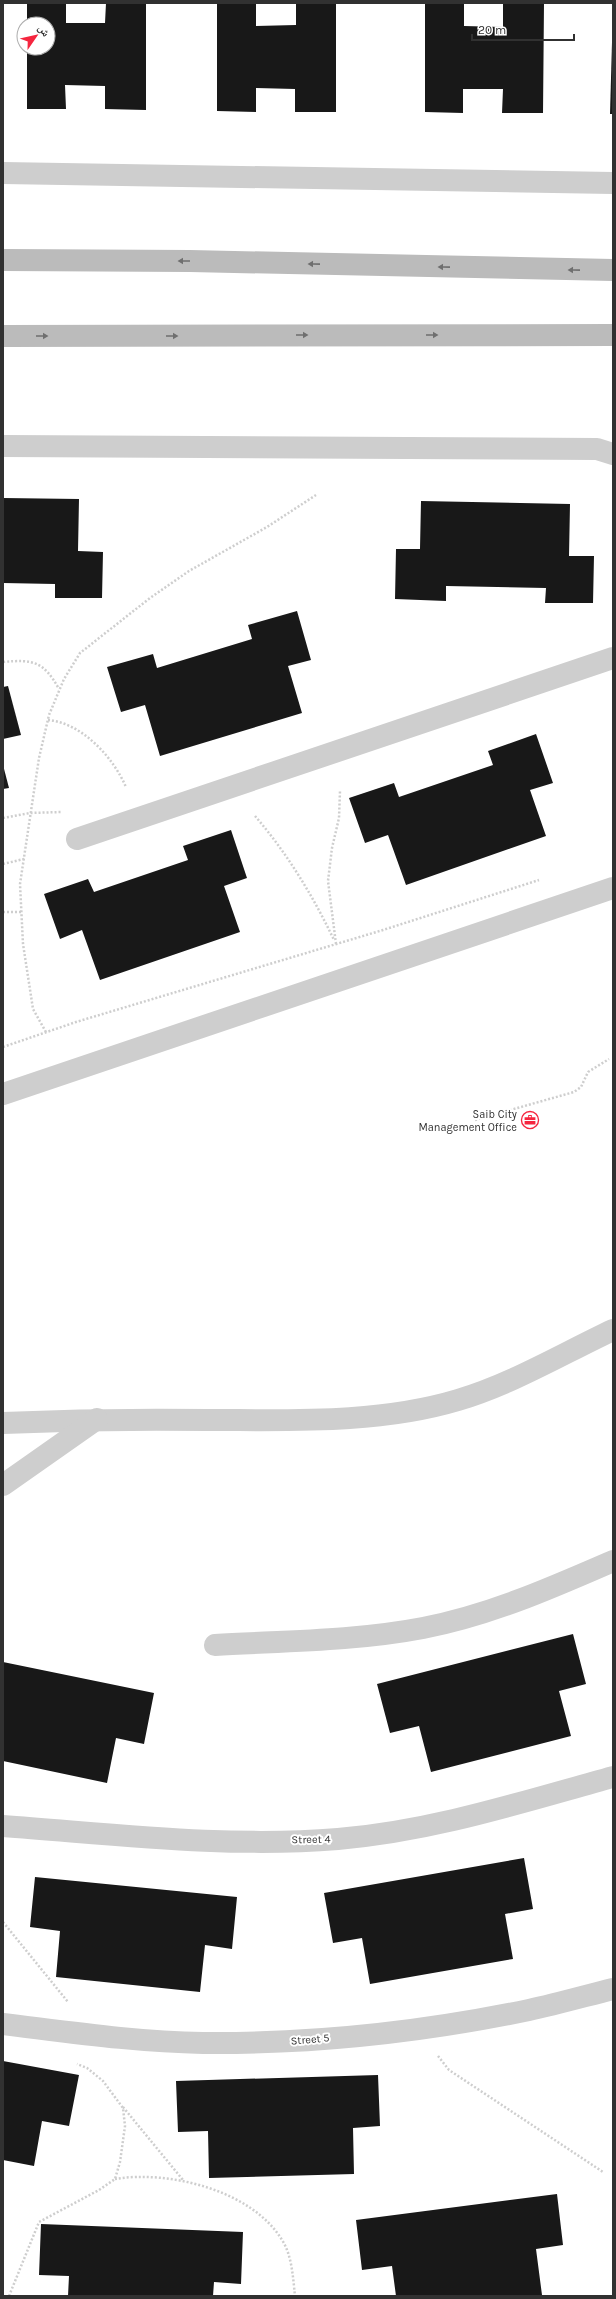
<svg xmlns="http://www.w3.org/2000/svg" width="616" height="2299" viewBox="0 0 616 2299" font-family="Karla,'Noto Naskh Arabic',sans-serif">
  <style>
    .building { fill: #181818 }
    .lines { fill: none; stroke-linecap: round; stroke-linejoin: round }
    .path { stroke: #cecece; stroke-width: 2.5; stroke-dasharray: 2 2; stroke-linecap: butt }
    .street { stroke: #cecece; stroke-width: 22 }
    .secondary { stroke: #bbb; stroke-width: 22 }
    .oneway { fill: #6f6f6f }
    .labels { text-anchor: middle; stroke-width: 4; stroke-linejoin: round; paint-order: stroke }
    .poi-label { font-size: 11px; fill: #313131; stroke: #fff; text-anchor: end }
    .street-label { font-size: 11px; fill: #313131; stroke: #fff }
  </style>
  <rect width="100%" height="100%" fill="#fff"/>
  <!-- building -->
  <g class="building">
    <polygon points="27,3 66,3 66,23 105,23 106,3 146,3 146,110 105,109 105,86 65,85 66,109 27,109 27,48 48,48 48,24 27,24"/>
    <polygon points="217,3 256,3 256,26 296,25 296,3 336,3 336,112 295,112 295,89 256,88 256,112 217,111"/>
    <polygon points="425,3 464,3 464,26 503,27 503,3 544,3 543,113 502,113 503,89 463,89 463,113 425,112"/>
    <polygon points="612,42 613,42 613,114 610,114"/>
    <polygon points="3,498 79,499 78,551 103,552 102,598 55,598 55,584 3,583"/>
    <polygon points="421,501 570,504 569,556 594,556 593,603 545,603 546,588 446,586 446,601 395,599 396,549 420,549"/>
    <polygon points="297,611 311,660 288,666 302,713 160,756 145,705 121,712 107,667 153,654 157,668 252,639 248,625"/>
    <polygon points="8,686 21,735 3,739 3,687"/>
    <polygon points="536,734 553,783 530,790 546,836 406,885 388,835 365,843 349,798 394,783 399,797 493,765 488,751"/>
    <polygon points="3,765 9,788 3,789"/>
    <polygon points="231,830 247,878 224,886 240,932 100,980 82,930 60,939 44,894 88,879 94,892 188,860 183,846"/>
    <polygon points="573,1634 586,1684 559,1691 571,1736 431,1772 419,1726 390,1733 377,1684"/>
    <polygon points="3,1662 154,1693 144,1744 116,1738 107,1783 3,1761"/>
    <polygon points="524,1858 533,1909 505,1914 513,1959 370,1984 362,1938 333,1943 324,1893"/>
    <polygon points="35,1877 237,1897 232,1949 205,1945 200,1992 56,1977 60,1931 30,1927"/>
    <polygon points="3,2061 79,2075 69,2126 42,2121 34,2166 3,2160"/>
    <polygon points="378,2075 380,2126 353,2128 354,2174 209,2178 208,2131 178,2132 176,2081"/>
    <polygon points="557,2194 563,2245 536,2249 542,2295 396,2296 392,2266 362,2270 356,2220"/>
    <polygon points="41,2224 243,2232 241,2284 214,2282 213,2296 68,2296 69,2276 39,2275"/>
  </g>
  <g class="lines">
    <!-- path -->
    <g class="path">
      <path d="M 3,662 C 34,659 44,662 59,689"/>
      <path d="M 48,720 C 82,723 113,757 126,787"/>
      <path d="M 255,816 C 287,853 313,896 334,940"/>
      <polyline points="3,818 30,813 62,812"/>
      <polyline points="3,864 24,859"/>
      <polyline points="3,912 22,912"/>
      <polyline points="336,944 328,881 332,848 339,818 340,791"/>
      <polyline points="46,1032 33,1009 23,944 20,884 39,758 49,715 64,679 80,653 150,598 189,571 267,527 316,495"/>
      <polyline points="3,1047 76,1022 383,930 539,880"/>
      <polyline points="475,1120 574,1092 581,1087 588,1072 609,1059"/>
      <polyline points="3,1922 68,2002"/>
      <polyline points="438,2056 449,2070 603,2172"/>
      <polyline points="123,2107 183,2180"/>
      <path d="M 115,2179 C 168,2170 252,2190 282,2240 C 292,2255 293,2278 295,2296"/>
      <polyline points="9,2296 39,2222 99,2190 115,2179 120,2162 125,2126 123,2108 103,2081 87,2068 77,2064"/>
    </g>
    <!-- street -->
    <g class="street">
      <polyline points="3,173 613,183"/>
      <polyline points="3,446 597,449 613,454"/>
      <polyline points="77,839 613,658"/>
      <polyline points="3,1094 613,888"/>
      <path d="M 3,1423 C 71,1420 139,1419 208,1420 C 290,1420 378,1424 458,1400 C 512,1384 562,1354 613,1330"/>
      <polyline points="3,1485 97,1419"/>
      <path d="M 215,1645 C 284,1641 355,1641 423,1628 C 490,1615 551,1588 613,1561"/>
      <path d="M 3,1826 C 114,1834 226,1848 338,1839 C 433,1831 522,1802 613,1777"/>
      <path d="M 3,2024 C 69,2032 136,2042 203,2043 C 312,2044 423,2032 529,2010 C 557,2004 585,1996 613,1989"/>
    </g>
    <!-- secondary -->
    <g class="secondary">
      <polyline points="3,260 190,261 613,270"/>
      <polyline points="3,336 613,335"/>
    </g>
  </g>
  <!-- one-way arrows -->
  <defs><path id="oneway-solid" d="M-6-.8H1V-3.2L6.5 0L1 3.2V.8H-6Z"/></defs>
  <g class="oneway">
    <use href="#oneway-solid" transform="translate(184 261) rotate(-180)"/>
    <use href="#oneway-solid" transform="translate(314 264) rotate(-179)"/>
    <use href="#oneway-solid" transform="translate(444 267) rotate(-179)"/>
    <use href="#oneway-solid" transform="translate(574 270) rotate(-179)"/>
    <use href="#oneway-solid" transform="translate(302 335)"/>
    <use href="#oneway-solid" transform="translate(432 335)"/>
    <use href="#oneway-solid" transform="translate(42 336)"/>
    <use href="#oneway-solid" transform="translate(172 336)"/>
  </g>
  <!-- icons -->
  <defs>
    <g id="office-ring" transform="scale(0.9)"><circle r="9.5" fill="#fff" stroke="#f5263f" stroke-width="1.5"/><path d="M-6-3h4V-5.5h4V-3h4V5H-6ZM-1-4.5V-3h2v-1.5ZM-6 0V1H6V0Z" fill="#f5263f"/></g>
  </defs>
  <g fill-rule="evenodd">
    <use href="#office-ring" x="530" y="1120"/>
  </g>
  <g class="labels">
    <!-- poi labels -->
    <g class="poi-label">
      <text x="517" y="1118">Saib City<tspan x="517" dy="13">Management Office</tspan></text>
    </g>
    <!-- street labels -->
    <g class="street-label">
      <text transform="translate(311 1839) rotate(-1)" y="4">Street 4</text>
      <text transform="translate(310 2039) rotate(-5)" y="4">Street 5</text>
    </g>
  </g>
  <!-- border -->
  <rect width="616" height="2299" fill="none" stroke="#313131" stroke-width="8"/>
  <!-- north arrow -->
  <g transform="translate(36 36) rotate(56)"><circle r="19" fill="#ffffff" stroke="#adadad"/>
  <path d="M0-3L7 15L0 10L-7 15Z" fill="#f5263f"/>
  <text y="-6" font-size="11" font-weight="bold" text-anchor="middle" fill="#313131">ش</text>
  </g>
  <!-- scale -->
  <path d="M472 34v6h102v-6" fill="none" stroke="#313131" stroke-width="2"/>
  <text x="478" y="34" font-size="12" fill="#313131" stroke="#ffffff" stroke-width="3" paint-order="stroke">20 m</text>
</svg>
